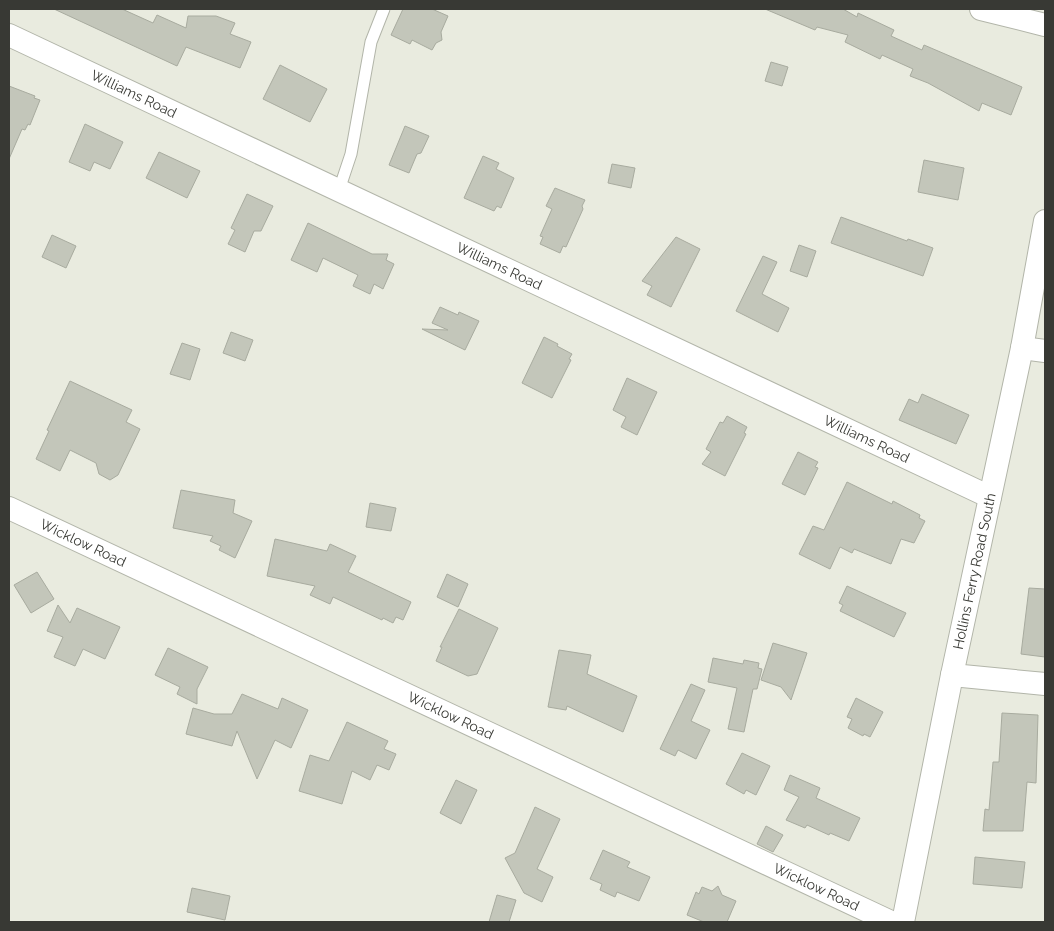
<svg xmlns="http://www.w3.org/2000/svg" width="1054" height="931" viewBox="0 0 1054 931" font-family="Raleway,sans-serif">
  <style>
    .building { fill: #c3c6ba; stroke: #a8ab9f }
    .lines { fill: none; stroke-linecap: round; stroke-linejoin: round }
    .service-casing { stroke: #b2b5a9; stroke-width: 13 }
    .minor-casing { stroke: #b2b5a9; stroke-width: 24 }
    .service { stroke: #fff; stroke-width: 11 }
    .minor { stroke: #fff; stroke-width: 22 }
    .labels { text-anchor: middle; stroke-width: 4; stroke-linejoin: round; paint-order: stroke }
    .street-label { font-size: 14px; fill: #383934; stroke: #e9ebdf }
  </style>
  <rect width="100%" height="100%" fill="#e9ebdf"/>
  <!-- building -->
  <g class="building">
    <polygon points="54,9 122,9 153,23 157,15 186,28 188,16 216,16 235,23 230,34 251,42 240,68 186,47 177,66"/>
    <polygon points="403,9 432,9 448,16 441,32 442,40 436,43 432,50 412,40 410,44 391,35"/>
    <polygon points="765,9 843,9 857,17 858,13 894,30 891,36 922,50 924,45 1022,87 1011,115 982,103 979,111 928,83 910,76 913,69 882,55 880,59 845,42 848,35 817,27 815,30"/>
    <polygon points="771,62 788,67 782,86 765,81"/>
    <polygon points="280,65 327,89 310,122 263,99"/>
    <polygon points="9,86 35,96 34,98 40,100 30,125 28,124 25,130 22,129 9,159"/>
    <polygon points="85,124 123,142 110,169 94,162 90,171 69,162"/>
    <polygon points="405,126 429,136 421,153 417,154 409,173 389,165"/>
    <polygon points="159,152 200,171 187,198 146,178"/>
    <polygon points="483,156 499,163 496,169 514,178 501,208 497,206 494,211 464,198"/>
    <polygon points="924,160 964,168 958,200 918,192"/>
    <polygon points="612,164 635,168 631,188 608,183"/>
    <polygon points="555,188 585,200 582,206 583,209 566,247 563,246 560,253 540,244 543,237 540,236 552,209 546,206"/>
    <polygon points="247,194 273,206 261,231 254,231 245,252 228,244 235,230 231,228"/>
    <polygon points="841,217 907,241 908,239 933,248 923,276 831,243"/>
    <polygon points="308,223 372,254 388,254 386,260 394,264 383,289 374,284 370,294 353,286 358,275 323,258 317,272 291,260"/>
    <polygon points="52,235 76,246 66,268 42,257"/>
    <polygon points="676,237 700,249 671,307 647,295 652,286 642,281"/>
    <polygon points="799,245 816,251 807,277 790,271"/>
    <polygon points="763,256 777,262 762,294 789,308 778,332 736,311"/>
    <polygon points="440,307 458,315 459,312 479,321 465,350 422,329 448,330 432,323"/>
    <polygon points="231,332 253,340 245,361 223,353"/>
    <polygon points="544,337 558,344 557,346 572,354 569,359 571,360 552,398 522,383"/>
    <polygon points="182,343 200,349 190,380 170,374"/>
    <polygon points="627,378 657,392 637,435 621,427 626,417 613,410"/>
    <polygon points="70,381 132,410 126,422 140,429 118,475 110,480 99,474 96,463 70,450 60,471 36,459 49,431 47,430"/>
    <polygon points="922,394 969,415 956,444 899,420 909,399 918,403"/>
    <polygon points="727,416 747,427 744,433 746,434 725,476 702,464 711,452 706,449 720,422 723,423"/>
    <polygon points="798,452 818,462 815,467 818,468 805,495 782,484"/>
    <polygon points="847,482 892,504 893,501 920,515 919,518 925,521 914,543 901,539 891,564 854,549 852,553 840,547 830,569 799,554 813,526 824,530"/>
    <polygon points="181,490 235,500 233,513 252,521 235,558 219,550 221,546 210,541 213,536 173,528"/>
    <polygon points="370,503 396,508 391,531 366,527"/>
    <polygon points="275,539 327,551 330,544 356,556 348,572 411,602 403,620 396,617 393,623 383,618 382,620 333,597 330,604 310,595 315,586 267,576"/>
    <polygon points="37,572 54,599 31,613 14,585"/>
    <polygon points="447,574 468,584 458,607 437,597"/>
    <polygon points="847,586 906,613 894,637 840,611 843,605 839,603"/>
    <polygon points="1029,588 1045,589 1045,657 1021,654"/>
    <polygon points="58,605 70,623 77,608 120,627 105,659 83,649 75,666 54,657 63,637 47,631"/>
    <polygon points="459,609 498,628 477,674 468,676 436,661 442,647 440,647"/>
    <polygon points="773,643 807,653 791,700 781,687 761,680"/>
    <polygon points="168,648 208,667 197,689 197,704 177,694 180,687 155,675"/>
    <polygon points="559,650 591,655 587,674 637,696 623,732 567,706 566,710 548,707"/>
    <polygon points="713,658 743,664 744,660 759,663 758,668 762,669 757,689 753,689 744,732 728,729 737,688 708,682"/>
    <polygon points="691,684 705,690 691,721 710,730 696,759 678,750 675,756 660,749"/>
    <polygon points="242,694 278,709 282,698 308,710 291,748 275,740 257,779 237,731 232,746 186,734 193,708 214,714 232,714"/>
    <polygon points="856,698 883,712 870,737 864,734 863,736 848,728 852,719 847,717"/>
    <polygon points="1002,713 1038,715 1036,783 1027,782 1023,831 983,831 985,809 989,810 993,762 999,762"/>
    <polygon points="347,722 388,741 384,749 396,754 389,770 377,765 370,780 352,771 342,804 299,791 310,755 329,761"/>
    <polygon points="742,753 770,766 756,795 746,790 744,794 726,784"/>
    <polygon points="790,775 820,788 816,798 860,818 849,841 830,833 829,835 807,825 805,828 786,820 799,797 784,790"/>
    <polygon points="456,780 477,790 461,824 440,813"/>
    <polygon points="535,807 560,819 537,869 553,877 542,902 524,893 505,858 515,853"/>
    <polygon points="766,826 783,835 773,852 757,844"/>
    <polygon points="603,850 630,862 627,867 650,877 639,901 617,892 615,897 600,890 602,884 590,879"/>
    <polygon points="975,857 1025,862 1022,888 973,884"/>
    <polygon points="718,886 722,895 736,901 727,922 704,922 687,915 696,892 699,894 702,887 712,891"/>
    <polygon points="192,888 230,896 225,920 187,912"/>
    <polygon points="497,895 516,900 509,922 489,922"/>
  </g>
  <g class="lines">
    <!-- service casing -->
    <g class="service-casing">
      <polyline id="service" points="339,190 351,154 371,42 384,9"/>
    </g>
    <!-- minor casing -->
    <g class="minor-casing">
      <g id="minor">
        <polyline points="981,9 1045,25"/>
        <path id="s1" d="M 9,35 L 990,497"/>
        <polyline points="1022,348 1045,351"/>
        <path id="s2" d="M 9,508 L 891,922"/>
        <polyline points="952,675 1045,684"/>
        <path id="s3" d="M 903,922 L 952,675 L 1022,348 L 1045,221"/>
      </g>
    </g>
    <!-- service -->
    <use href="#service" class="service"/>
    <!-- minor -->
    <use href="#minor" class="minor"/>
  </g>
  <g class="labels">
    <!-- street labels -->
    <g class="street-label">
      <text dy="5" stroke="none"><textPath href="#s1" startOffset="138">Williams Road</textPath></text>
      <text dy="5" stroke="none"><textPath href="#s1" startOffset="542">Williams Road</textPath></text>
      <text dy="5" stroke="none"><textPath href="#s1" startOffset="948">Williams Road</textPath></text>
      <text dy="5" stroke="none"><textPath href="#s2" startOffset="82">Wicklow Road</textPath></text>
      <text dy="5" stroke="none"><textPath href="#s3" startOffset="358">Hollins Ferry Road South</textPath></text>
      <text dy="5" stroke="none"><textPath href="#s2" startOffset="488">Wicklow Road</textPath></text>
      <text dy="5" stroke="none"><textPath href="#s2" startOffset="892">Wicklow Road</textPath></text>
    </g>
  </g>
  <!-- border -->
  <rect width="1054" height="931" fill="none" stroke="#383934" stroke-width="20"/>
</svg>
